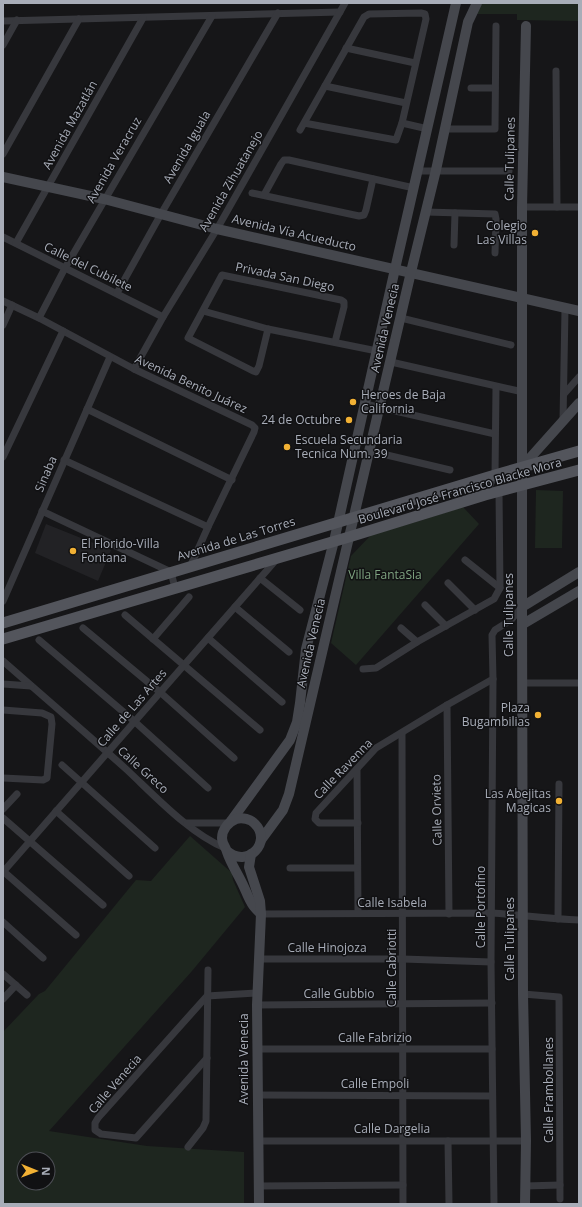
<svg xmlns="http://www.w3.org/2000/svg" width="582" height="1207" viewBox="0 0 582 1207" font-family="'Open Sans',sans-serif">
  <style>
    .built { fill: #222225 }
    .green { fill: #1e261f; fill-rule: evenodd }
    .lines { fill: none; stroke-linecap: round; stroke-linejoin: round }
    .street { stroke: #37383d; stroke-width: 7 }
    .secondary { stroke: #45474d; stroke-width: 10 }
    .primary { stroke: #53555c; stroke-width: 11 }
    .poi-dot { fill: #f2b134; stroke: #111113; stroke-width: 1.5 }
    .labels { text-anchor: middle; stroke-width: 3; stroke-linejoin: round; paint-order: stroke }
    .street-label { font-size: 12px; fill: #a8adb8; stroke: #111113 }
    .poi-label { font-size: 12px; fill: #a8adb8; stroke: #111113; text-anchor: end }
    .park-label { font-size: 12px; fill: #7fa381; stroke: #111113 }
  </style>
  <rect width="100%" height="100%" fill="#161618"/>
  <!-- built -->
  <polygon class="built" points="46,524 111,550 98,581 35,553"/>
  <!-- green -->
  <g class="green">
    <polygon points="482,3 579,3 579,21 517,20 517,14 476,14"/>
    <polygon points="536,490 563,491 562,548 535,548"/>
    <polygon points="463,507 479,524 356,665 331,643 351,556 371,535 419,521"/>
    <path d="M 190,836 L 232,873 L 233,880 L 245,907 L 192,971 L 49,1131 L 147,1146 L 244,1152 L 244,1204 L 3,1204 L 3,1032 L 39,994 L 45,991 L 136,880 L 151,881 ZM 24,1159 L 48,1159 L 48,1183 L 24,1183 Z"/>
  </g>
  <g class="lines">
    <!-- street -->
    <g class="street">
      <polyline points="3,21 340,12"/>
      <polyline points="3,45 17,20"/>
      <polyline points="346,48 415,63"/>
      <polyline points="556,71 557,207"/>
      <polyline points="325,86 406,103"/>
      <polyline points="471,88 495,88"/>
      <polyline points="402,123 428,129"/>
      <polyline points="445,129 495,129 496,26"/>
      <polyline points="300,130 364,17 369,14 421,13 425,14 426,19 402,123 396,140 304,123"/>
      <polyline points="3,154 79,19"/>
      <polyline points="418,171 509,171"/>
      <polyline points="252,193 359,216 364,215 366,210 373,179"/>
      <polyline points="264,195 281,164 284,160 289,160 414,188"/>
      <polyline points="522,207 579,207"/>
      <polyline points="426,212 495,214 496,219 495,253"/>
      <polyline points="3,237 163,317"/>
      <polyline points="16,243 143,18"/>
      <polyline points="454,245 455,213"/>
      <polyline points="117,293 161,214 278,13"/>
      <polyline points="3,301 39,318 134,369 252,425 255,428 254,432 208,527 190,567"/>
      <polyline points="203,311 268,329 377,351"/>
      <polyline points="39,318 65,268 212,16"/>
      <polyline points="401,318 511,345"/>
      <polyline points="3,325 12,305"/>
      <polyline points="268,329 259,366 256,372 253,371 188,338 222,275 341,300 344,302 344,307 335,342"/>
      <polyline points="391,362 523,392"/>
      <polyline points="134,369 163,317 217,229 345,3"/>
      <polyline points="564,394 579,377"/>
      <polyline points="365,404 495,434"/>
      <polyline points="87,409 232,480"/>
      <polyline points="563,421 565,309"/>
      <polyline points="370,451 450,470"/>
      <polyline points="3,457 63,331"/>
      <polyline points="64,460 208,527"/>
      <polyline points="485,495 495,475 496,387"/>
      <polyline points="42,511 171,572 175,588"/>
      <polyline points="465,560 500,588"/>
      <polyline points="260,578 300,610"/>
      <polyline points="448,583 475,610"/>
      <polyline points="3,601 110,357"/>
      <polyline points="425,605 446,626"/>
      <polyline points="235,607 289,652"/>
      <polyline points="125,615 260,730"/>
      <polyline points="83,628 161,693 234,758"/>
      <polyline points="401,628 417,642"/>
      <polyline points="208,638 282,702"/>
      <polyline points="153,639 189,597"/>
      <polyline points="39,640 134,721 208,788"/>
      <path d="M 3,661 C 44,697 86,733 126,769 C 154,795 190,834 225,848"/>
      <polyline points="363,669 376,668 417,642 494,599 500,588 499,491"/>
      <polyline points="523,683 579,683"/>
      <polyline points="3,684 31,686"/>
      <polyline points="447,705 449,914"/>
      <polyline points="3,710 42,713 51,717 52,724 47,778 43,780 3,778"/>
      <polyline points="402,733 403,1204"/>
      <polyline points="62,765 155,848"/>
      <polyline points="357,769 358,913"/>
      <polyline points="3,809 17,794"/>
      <polyline points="56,811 129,876"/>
      <polyline points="3,818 103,905"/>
      <polyline points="187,823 228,823"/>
      <polyline points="358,823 319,823 315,819 316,813 376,748 447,705 493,679"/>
      <polyline points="290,868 357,868"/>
      <polyline points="3,871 76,935"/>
      <polyline points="3,872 276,560"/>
      <path d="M 261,914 L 492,913 C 521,915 550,919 579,920"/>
      <polyline points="558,919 559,784"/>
      <polyline points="3,922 43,958"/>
      <polyline points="259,959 403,959 491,962"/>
      <polyline points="3,974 27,995"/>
      <polyline points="523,994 559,997 560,1199"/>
      <polyline points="3,999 16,985"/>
      <polyline points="257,1005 492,1003"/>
      <polyline points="257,1049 492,1049"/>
      <polyline points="207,1058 136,1138 101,1134 95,1130 95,1123 98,1118 207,996 258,993"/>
      <polyline points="258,1095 492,1096"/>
      <polyline points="258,1141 526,1141"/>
      <polyline points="448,1141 449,1204"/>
      <polyline points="188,1147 203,1128 206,1121 208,970"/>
      <polyline points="258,1186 403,1185"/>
      <polyline points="525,1186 560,1185"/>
      <polyline points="494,1204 491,962 493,679 492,635 495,630 511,620 522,607"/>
    </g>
    <!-- secondary -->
    <g class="secondary">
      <polyline points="3,177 104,199 217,229 579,311"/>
      <polyline points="522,467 579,403"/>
      <polyline points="522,607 579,572"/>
      <polyline points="523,624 579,591"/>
      <polyline points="231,821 290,740 297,722 300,703 306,649 334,541 395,269 456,3"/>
      <polyline points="261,840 283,810 289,794 411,272 436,170 468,22 477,3"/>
      <path d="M 227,851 C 247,869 273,842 255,824 C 251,819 242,817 236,819 C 228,822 222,830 222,838 C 222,844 226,847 227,852 C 231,864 238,874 243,885 C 246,891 248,897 251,902 C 253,907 257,910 261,914"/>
      <polyline points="251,854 249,867 260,901 261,914 257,1005 259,1204"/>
      <polyline points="525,1204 526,1141 523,994 522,607 522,207 526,26"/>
    </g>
    <!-- primary -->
    <g class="primary">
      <polyline points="3,623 495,475 579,451"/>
      <polyline points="3,639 349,537 485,495 579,470"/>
    </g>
  </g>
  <!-- markers -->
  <g class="poi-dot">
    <circle cx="535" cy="233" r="4"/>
    <circle cx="353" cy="402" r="4"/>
    <circle cx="349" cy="420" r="4"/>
    <circle cx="287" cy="447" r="4"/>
    <circle cx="73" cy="551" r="4"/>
    <circle cx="538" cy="715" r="4"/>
    <circle cx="559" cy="801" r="4"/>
  </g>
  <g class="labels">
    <!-- street labels -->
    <g class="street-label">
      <text transform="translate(70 125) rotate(-61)" y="4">Avenida Mazatlán</text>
      <text transform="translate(187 147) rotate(-60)" y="4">Avenida Iguala</text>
      <text transform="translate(510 159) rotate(-89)" y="4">Calle Tulipanes</text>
      <text transform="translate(114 160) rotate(-60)" y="4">Avenida Veracruz</text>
      <text transform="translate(231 181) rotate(-60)" y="4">Avenida Zihuatanejo</text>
      <text transform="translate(294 233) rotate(13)" y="4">Avenida Vía Acueducto</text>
      <text transform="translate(88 267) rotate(26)" y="4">Calle del Cubilete</text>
      <text transform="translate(285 277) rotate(12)" y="4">Privada San Diego</text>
      <text transform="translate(385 328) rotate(-77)" y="4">Avenida Venecia</text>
      <text transform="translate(191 384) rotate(25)" y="4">Avenida Benito Juárez</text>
      <text transform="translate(46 474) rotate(-67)" y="4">Sinaba</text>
      <text transform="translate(460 491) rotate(-16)" y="4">Boulevard José Francisco Blacke Mora</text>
      <text transform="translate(236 539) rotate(-17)" y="4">Avenida de Las Torres</text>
      <text transform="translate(509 615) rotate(-90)" y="4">Calle Tulipanes</text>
      <text transform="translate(311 643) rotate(-77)" y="4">Avenida Venecia</text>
      <text transform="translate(132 708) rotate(-49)" y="4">Calle de Las Artes</text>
      <text transform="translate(343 769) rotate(-46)" y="4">Calle Ravenna</text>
      <text transform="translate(143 770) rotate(42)" y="4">Calle Greco</text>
      <text transform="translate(437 810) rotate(-91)" y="4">Calle Orvieto</text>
      <text x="392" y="907">Calle Isabela</text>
      <text transform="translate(481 907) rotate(-90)" y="4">Calle Portofino</text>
      <text transform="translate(510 939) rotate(-90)" y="4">Calle Tulipanes</text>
      <text x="327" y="952">Calle Hinojoza</text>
      <text transform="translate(392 968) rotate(-90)" y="4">Calle Cabriotti</text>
      <text x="339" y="998">Calle Gubbio</text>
      <text x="375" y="1042">Calle Fabrizio</text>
      <text transform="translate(244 1059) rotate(-90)" y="4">Avenida Venecia</text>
      <text transform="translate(115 1084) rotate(-49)" y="4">Calle Venecia</text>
      <text x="375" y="1088">Calle Empoli</text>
      <text transform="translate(549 1090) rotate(-90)" y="4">Calle Frambollanes</text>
      <text x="392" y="1133">Calle Dargelia</text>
    </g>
    <!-- poi labels -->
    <g class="poi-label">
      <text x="527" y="230">Colegio<tspan x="527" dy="14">Las Villas</tspan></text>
      <text x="361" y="399" text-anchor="start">Heroes de Baja<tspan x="361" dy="14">California</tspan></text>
      <text x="341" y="424">24 de Octubre</text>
      <text x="295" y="444" text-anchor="start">Escuela Secundaria<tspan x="295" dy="14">Tecnica Num. 39</tspan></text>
      <text x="81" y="548" text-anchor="start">El Florido-Villa<tspan x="81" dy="14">Fontana</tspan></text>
      <text x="530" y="712">Plaza<tspan x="530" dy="14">Bugambilias</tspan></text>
      <text x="551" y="798">Las Abejitas<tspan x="551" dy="14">Magicas</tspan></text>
    </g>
    <!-- park labels -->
    <g class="park-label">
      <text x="385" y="579">Villa FantaSia</text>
    </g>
  </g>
  <!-- border -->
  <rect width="582" height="1207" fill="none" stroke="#a8adb8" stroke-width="8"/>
  <!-- north arrow -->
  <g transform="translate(36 1171) rotate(91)"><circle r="19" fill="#111113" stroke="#4d4f55"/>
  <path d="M0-3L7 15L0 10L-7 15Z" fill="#f2b134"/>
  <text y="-6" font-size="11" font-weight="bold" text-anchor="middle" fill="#a8adb8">N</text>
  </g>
</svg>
